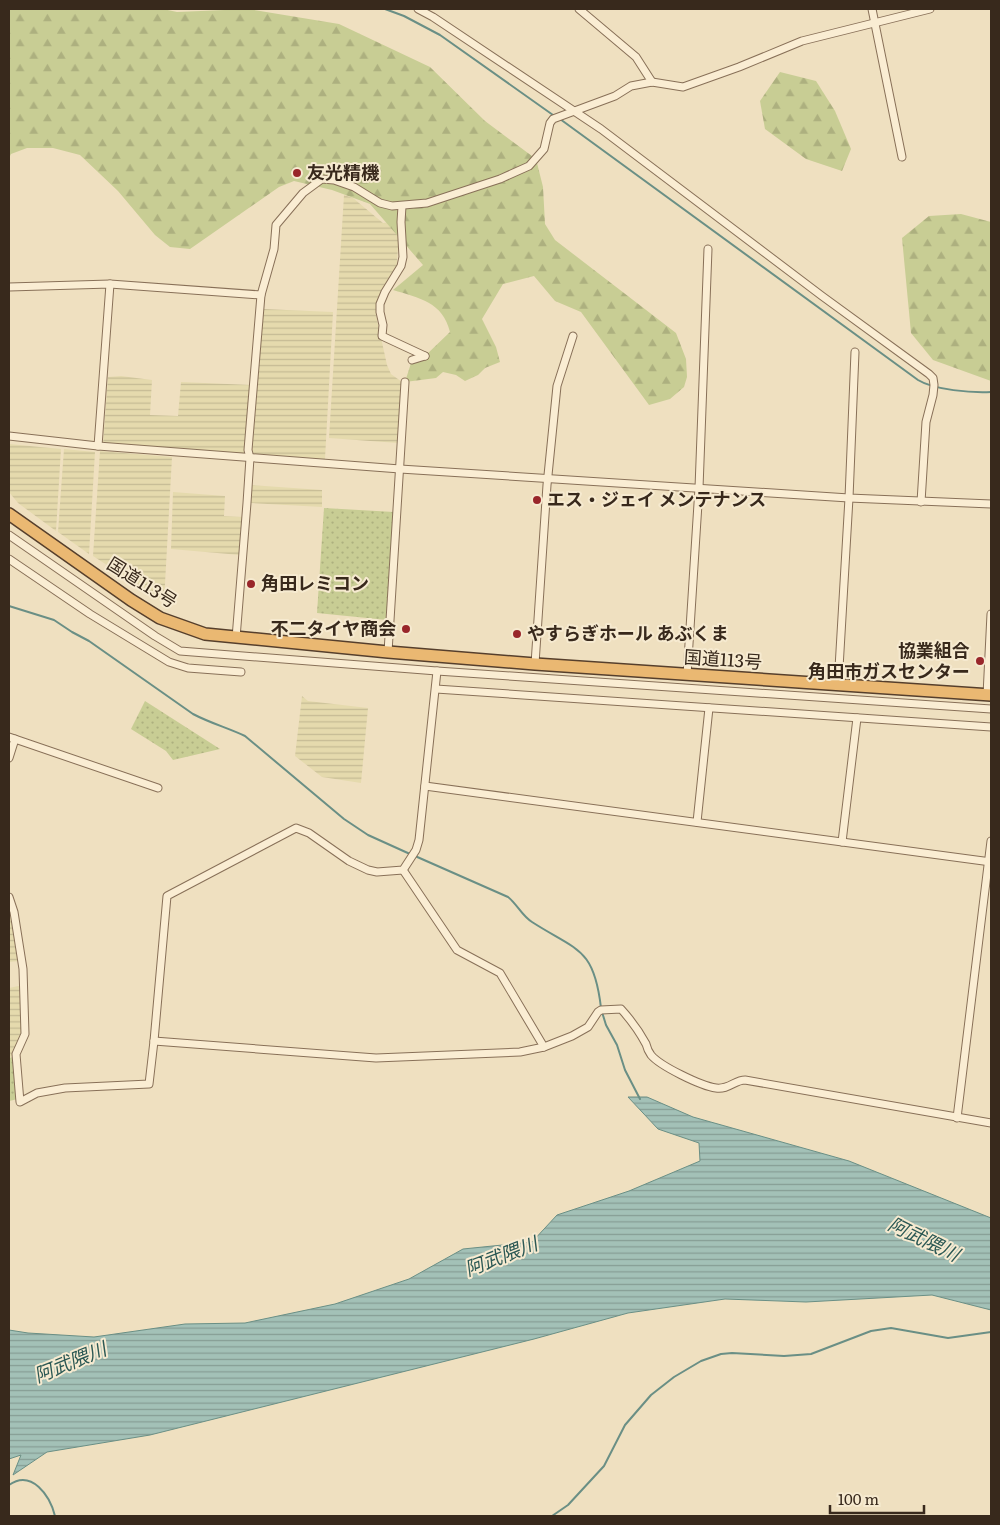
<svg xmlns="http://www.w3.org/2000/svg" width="1000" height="1525" viewBox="0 0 1000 1525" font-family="Literata,'Noto Sans JP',serif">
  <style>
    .farmland { fill: url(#farmland-rules) }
    .grass { fill: url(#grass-dots) }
    .forest { fill: url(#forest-firs) }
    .water { fill: url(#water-rules); stroke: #6a8f85 }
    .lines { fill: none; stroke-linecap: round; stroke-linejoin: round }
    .stream { stroke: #6a8f85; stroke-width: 2 }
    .minor-casing { stroke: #887058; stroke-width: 9 }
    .trunk-casing { stroke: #563f2c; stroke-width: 14 }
    .minor { stroke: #faedd3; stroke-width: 7 }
    .trunk { stroke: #eab872; stroke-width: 11 }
    .poi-dot { fill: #99262a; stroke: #f6ead0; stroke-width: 2 }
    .labels { text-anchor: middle; stroke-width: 4; stroke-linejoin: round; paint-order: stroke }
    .poi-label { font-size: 18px; font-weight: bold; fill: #38291c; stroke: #f6ead0; text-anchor: start }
    .street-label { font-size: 18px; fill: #38291c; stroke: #f6ead0 }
    .water-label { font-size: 19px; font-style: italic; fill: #2b5854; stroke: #f6ead0 }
  </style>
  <defs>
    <pattern id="farmland-rules" width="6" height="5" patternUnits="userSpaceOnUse" patternTransform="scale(1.25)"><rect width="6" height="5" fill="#e5daad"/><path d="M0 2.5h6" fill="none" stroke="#c5bb94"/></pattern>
    <pattern id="grass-dots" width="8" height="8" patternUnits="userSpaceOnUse" patternTransform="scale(1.25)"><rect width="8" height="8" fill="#c8cd94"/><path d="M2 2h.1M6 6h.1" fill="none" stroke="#adb07f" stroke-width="1.8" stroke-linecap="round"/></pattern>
    <pattern id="forest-firs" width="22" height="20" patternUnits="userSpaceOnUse" patternTransform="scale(1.25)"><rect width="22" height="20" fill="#c8cd94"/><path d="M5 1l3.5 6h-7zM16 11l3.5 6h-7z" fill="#adb07f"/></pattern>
    <pattern id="water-rules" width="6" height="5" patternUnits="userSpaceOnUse" patternTransform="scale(1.25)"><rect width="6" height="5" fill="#a3c1b7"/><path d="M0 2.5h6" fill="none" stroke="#869d94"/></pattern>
  </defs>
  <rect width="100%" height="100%" fill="#efe0c0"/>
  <!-- farmland -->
  <g class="farmland">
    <polygon points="344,195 353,198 383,223 400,222 396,274 376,315 387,365 391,374 402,382 398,443 329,438"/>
    <polygon points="263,309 333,312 325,459 254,454 252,451"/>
    <polygon points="121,376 152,380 150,415 178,416 181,382 251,385 245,454 103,444 108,377"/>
    <polygon points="9,444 61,449 56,531 18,503 9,492"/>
    <polygon points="64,449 95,452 89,554 58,532"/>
    <polygon points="100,451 172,457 164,602 93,556"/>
    <polygon points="252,485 322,490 322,507 251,503"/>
    <polygon points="173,492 225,496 224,516 243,517 240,555 171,549"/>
    <polygon points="302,696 308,701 368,708 361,783 322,777 295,756"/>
    <polygon points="9,909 19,961 9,962"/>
    <polygon points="23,985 25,1030 14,1056 9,1057 9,988"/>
  </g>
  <!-- grass -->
  <g class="grass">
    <polygon points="324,508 394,512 387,620 317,613"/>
    <polygon points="145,701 220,749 173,760 166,751 131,729"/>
    <polygon points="13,1057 18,1099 9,1101 9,1058"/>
  </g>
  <!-- forest -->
  <g class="forest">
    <path d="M 9,9 L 163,9 L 177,12 L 248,9 L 339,24 L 430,67 L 485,121 L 536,159 L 543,187 L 545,224 L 555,240 L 676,333 L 686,359 L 687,377 L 684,387 L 670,399 L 649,405 L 581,312 L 555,301 L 534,276 L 503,284 L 482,319 L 496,347 L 500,362 L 485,368 L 478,375 L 465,381 L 456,375 L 443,372 L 436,378 L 405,382 L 412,360 L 425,356 L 450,332 C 443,302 419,298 393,290 L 423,265 L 370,204 L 332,190 L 294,181 L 279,187 L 190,249 L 170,247 L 155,235 L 118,191 L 80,155 L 53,148 L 27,148 L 11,154 L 9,158 Z"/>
    <polygon points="780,72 816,81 835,111 851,149 842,171 806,159 765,129 760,101"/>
    <polygon points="961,214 991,222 991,381 933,360 911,333 902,238 929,216"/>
  </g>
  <!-- water -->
  <polygon class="water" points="628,1097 647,1097 693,1117 849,1161 991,1218 991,1310 932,1295 806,1302 725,1299 628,1313 534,1339 150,1435 47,1452 13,1475 21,1455 9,1459 9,1330 28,1333 94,1337 185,1324 245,1323 335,1304 409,1279 463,1249 532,1242 557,1215 629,1191 700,1161 699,1143 658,1129"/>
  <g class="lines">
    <!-- stream -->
    <g class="stream">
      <polyline points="385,9 404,16 440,35 553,115"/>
      <path d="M 560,119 L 918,380 C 934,390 972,393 991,392"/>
      <path d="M 9,606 L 54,620 L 72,632 L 89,641 L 193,714 C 210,723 228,728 245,736 L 344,819 L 368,835 L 410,854"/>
      <path d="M 415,856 L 508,897 C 517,904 522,916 532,922 C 577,951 594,947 601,1008"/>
      <polyline points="602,1012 606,1025 617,1045 625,1070 640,1099"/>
      <path d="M 9,1485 C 32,1469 50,1496 55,1516"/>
      <polyline points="552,1516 568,1505 604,1466 625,1425 651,1395 674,1377 701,1361 721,1354 732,1353 784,1356 811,1354 871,1331 891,1328 948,1338 991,1332"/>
    </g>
    <!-- minor casing -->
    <g class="minor-casing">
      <g id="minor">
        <polyline points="418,9 433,17 601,129 822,296 929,374 933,378 934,385 933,395 926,422 921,502"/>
        <polyline points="579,9 636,57 652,82"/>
        <polyline points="872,9 902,157"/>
        <polyline points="402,206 401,222 403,257 401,266 385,292 380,304 380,312 383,325 382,336 425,356"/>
        <polyline points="9,287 110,284 261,295"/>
        <polyline points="412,360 425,356"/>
        <polyline points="9,436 98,446 400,469 849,498 991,504"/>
        <polyline points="98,446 110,284"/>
        <polyline points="9,535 155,636 180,651 437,671 991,709"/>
        <polyline points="9,559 90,614 169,662 188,668 241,672"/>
        <polyline points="236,638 247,503 250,458 248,450 261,295 274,249 276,225 303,193 322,179 334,180 354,187 380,203 392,206 427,203 500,179 529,166 544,149 550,123 553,119 615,96 631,86 652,82 683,87 739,67 802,41 930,9"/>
        <polyline points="388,652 405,382"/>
        <polyline points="535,664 547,485 557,386 573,336"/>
        <polyline points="687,675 699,488 708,249"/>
        <polyline points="838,685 849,498 855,352"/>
        <polyline points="436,689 991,727"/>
        <polyline points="987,695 991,614"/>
        <polyline points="9,737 158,788"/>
        <polyline points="9,758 15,739"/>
        <polyline points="425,786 991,862"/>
        <polyline points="697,822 709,708"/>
        <polyline points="842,842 857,718"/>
        <polyline points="403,870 457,950 500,973 544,1047"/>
        <polyline points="9,897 14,912 23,969 25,1034 16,1054 20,1102 37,1093 65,1088 149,1084 154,1041 167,896 296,828 309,833 349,861 368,870 377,872 403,870 416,850 419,840 437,671"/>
        <path d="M 154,1041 L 376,1058 L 520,1052 L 544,1047 L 572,1036 L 588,1027 L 598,1012 L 601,1010 L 621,1009 C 631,1020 639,1031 646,1044 C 647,1048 648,1051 651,1055 C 660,1066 701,1086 716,1088 C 728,1090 735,1080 745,1080 L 991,1123"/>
        <polyline points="957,1118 991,841"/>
      </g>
    </g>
    <!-- trunk casing -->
    <g class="trunk-casing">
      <polyline id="trunk" points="9,514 131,600 160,618 205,634 388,652 535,664 991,695"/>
    </g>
    <!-- minor -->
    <use href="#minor" class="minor"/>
    <!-- trunk -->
    <use href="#trunk" class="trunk"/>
  </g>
  <!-- markers -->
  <g class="poi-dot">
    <circle cx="297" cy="173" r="5"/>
    <circle cx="537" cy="500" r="5"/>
    <circle cx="251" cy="584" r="5"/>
    <circle cx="406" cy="629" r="5"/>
    <circle cx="517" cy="634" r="5"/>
    <circle cx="980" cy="661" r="5"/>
  </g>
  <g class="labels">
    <!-- poi labels -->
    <g class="poi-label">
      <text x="307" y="179">友光精機</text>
      <text x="547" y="506">エス・ジェイ メンテナンス</text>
      <text x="261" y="590">角田レミコン</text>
      <text x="396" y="635" text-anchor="end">不二タイヤ商会</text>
      <text x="527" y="640">やすらぎホール あぶくま</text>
      <text x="970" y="657" text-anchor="end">協業組合<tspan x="970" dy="21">角田市ガスセンター</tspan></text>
    </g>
    <!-- street labels -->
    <g class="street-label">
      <text transform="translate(142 583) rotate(32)" y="6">国道113号</text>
      <text transform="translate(723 660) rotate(4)" y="6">国道113号</text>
    </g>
    <!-- water labels -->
    <g class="water-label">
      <text transform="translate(924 1239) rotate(26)" y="7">阿武隈川</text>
      <text transform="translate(501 1256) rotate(-21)" y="7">阿武隈川</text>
      <text transform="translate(70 1362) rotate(-22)" y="7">阿武隈川</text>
    </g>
  </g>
  <!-- border -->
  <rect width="1000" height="1525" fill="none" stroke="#38291c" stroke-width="20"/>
  <!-- scale -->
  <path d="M830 1505v8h94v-8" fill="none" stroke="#38291c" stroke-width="2.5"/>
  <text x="838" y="1505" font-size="15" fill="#38291c" stroke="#f6ead0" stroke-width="4" paint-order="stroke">100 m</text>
</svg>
